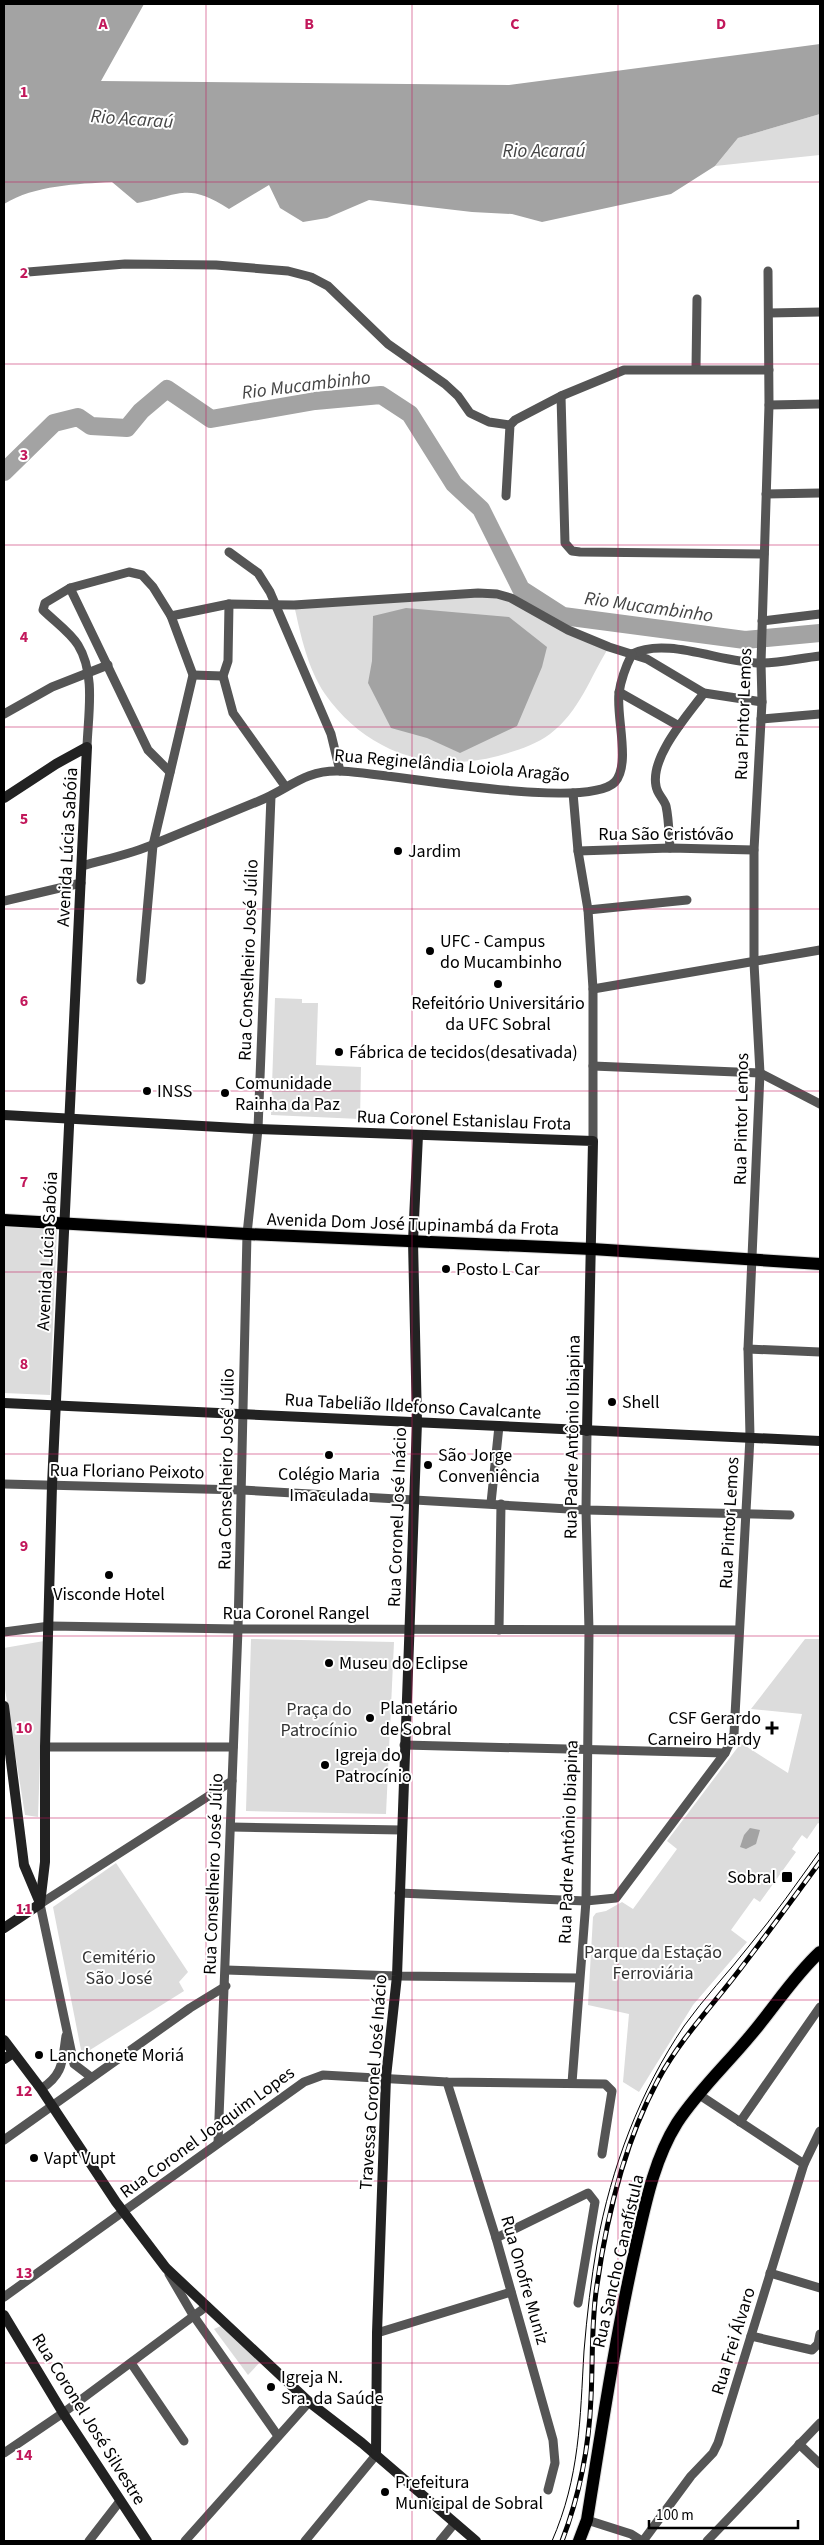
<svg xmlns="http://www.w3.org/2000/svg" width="824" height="2545" viewBox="0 0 824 2545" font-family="'Source Sans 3',sans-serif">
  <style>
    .green { fill: #dcdcdc }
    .water { fill: #a3a3a3 }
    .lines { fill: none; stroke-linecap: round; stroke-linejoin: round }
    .river { stroke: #a3a3a3; stroke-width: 18 }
    .primary-casing { stroke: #dbdbdb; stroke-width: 14 }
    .street { stroke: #555; stroke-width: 9 }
    .secondary { stroke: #222; stroke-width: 10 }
    .primary { stroke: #000; stroke-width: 12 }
    .tram { stroke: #000; stroke-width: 1 }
    .rail-casing { stroke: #000; stroke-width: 5 }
    .rail { stroke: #fff; stroke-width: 3; stroke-dasharray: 9; stroke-linecap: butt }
    .grid { fill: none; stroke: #c2185b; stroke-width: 1; stroke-opacity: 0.55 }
    .poi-dot { fill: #000; stroke: #fff; stroke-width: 2 }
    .labels { text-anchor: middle; stroke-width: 4; stroke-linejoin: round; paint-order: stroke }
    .street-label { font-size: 18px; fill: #000; stroke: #fff }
    .poi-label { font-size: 18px; fill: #000; stroke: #fff; text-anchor: start }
    .park-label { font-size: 18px; fill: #333; stroke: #fff }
    .water-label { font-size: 19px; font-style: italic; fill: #444; stroke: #fff }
    .grid-label { font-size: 16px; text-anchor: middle; font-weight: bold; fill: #c2185b; stroke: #fff; stroke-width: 4; stroke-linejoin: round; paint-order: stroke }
  </style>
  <rect width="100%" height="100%" fill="#fff"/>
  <!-- green -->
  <g class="green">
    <polygon points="820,114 820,155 715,166 738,138"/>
    <path d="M 497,594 L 609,647 C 590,677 580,711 550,734 C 535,745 516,751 498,756 C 430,774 366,752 325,694 C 307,667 301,636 294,605 Z"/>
    <polygon points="275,998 302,999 302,1003 318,1003 316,1065 361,1067 360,1119 271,1115"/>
    <polygon points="4,1227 57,1228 50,1395 4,1393"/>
    <polygon points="251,1639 394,1642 386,1814 246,1811"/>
    <polygon points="805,1639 820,1639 820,1824 818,1823 807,1839 802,1835 792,1849 796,1852 760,1902 754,1898 731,1930 747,1942 693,2005 639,2092 623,2082 629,2014 588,2005 593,1917 596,1913 606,1911 622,1902 633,1909 677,1849 667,1841 741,1743 788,1773 802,1714 751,1709"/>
    <polygon points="44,1641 38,1817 25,1815 4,1683 4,1648"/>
    <polygon points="116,1863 188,1972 179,1982 184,1991 82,2055 53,1907"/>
    <polygon points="223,2325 261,2361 248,2375 214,2329"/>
  </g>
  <!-- water -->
  <g class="water">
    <path d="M 4,4 L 144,4 L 101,81 L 509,85 L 820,44 L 820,114 L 738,138 L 715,166 L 671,194 L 542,222 L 512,214 L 472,212 L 369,200 L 327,218 L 303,222 L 280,208 L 269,185 L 229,209 C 187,182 181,195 137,203 L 112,182 C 77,184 35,185 4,204 Z"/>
    <polygon points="406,608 509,617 547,647 542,667 517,726 460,753 427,738 391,728 368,683 372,661 373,616"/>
    <polygon points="750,1828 760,1830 756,1844 746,1849 740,1847 744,1835"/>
  </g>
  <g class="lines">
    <!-- river -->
    <polyline class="river" points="4,472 54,423 78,417 91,426 127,428 141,411 167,389 211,419 315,401 381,395 410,414 454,484 481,509 521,589 563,616 745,640 820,633"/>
    <!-- primary casing -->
    <g class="primary-casing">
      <g id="primary">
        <polyline points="4,1220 247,1234 592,1249 820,1264"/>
        <path d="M 579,2541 L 587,2520 C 602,2427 616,2333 637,2241 C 646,2201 655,2158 677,2123 C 698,2091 726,2065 750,2036 C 774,2008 793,1977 820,1952"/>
      </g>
    </g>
    <!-- street -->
    <g class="street">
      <polyline points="28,272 125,264 216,265 288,271 311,277 328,286 388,344 445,384 458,396 470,413 489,422 510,425"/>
      <polyline points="769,313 820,312"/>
      <polyline points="696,368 697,299"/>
      <polyline points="561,396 565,543 572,551 580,552 764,554"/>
      <polyline points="769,405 820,404"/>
      <polyline points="766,494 820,493"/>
      <polyline points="506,496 510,425 515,420 561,396 624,370 769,370"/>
      <polyline points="229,552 258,573 270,592 331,734 340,771"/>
      <polyline points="70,588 129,572 142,575 153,587 171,616 193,675 153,845 141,980"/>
      <polyline points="229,604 228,661 223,676 233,713 285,786"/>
      <polyline points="171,616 229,604 294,605 478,593 497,594 511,598 568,630 609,647 647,659 704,693 762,702"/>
      <polyline points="762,621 820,614"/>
      <path d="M 632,654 C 667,636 724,664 762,663 C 781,663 801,658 820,656"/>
      <polyline points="193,675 223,676"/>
      <polyline points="619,692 679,726"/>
      <polyline points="4,714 52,687 108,665"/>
      <polyline points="761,719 820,714"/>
      <path d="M 87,747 C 88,715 96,674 78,645 C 70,632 54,621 43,610 L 45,603 L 70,588 L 148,750 L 170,772"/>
      <polyline points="573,793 578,851 588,910 593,989 593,1141"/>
      <path d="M 670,848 C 669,835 669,820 666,806 C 664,799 657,794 656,786 C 650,757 687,716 704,693"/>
      <polyline points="578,851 670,848 754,850"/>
      <path d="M 82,866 C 106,859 132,854 154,844 C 189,830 224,815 259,801 C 289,789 304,770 339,771 C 386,772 586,812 615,782 C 631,764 616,717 619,693 C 621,679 626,666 632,654"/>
      <polyline points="4,901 81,883"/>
      <polyline points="588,910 687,900"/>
      <polyline points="593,989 820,950"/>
      <polyline points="593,1066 760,1073 820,1104"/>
      <polyline points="748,1349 820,1352"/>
      <polyline points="4,1484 242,1490 586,1510 790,1515"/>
      <polyline points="491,1503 499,1426"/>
      <polyline points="499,1630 501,1504"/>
      <polyline points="4,1632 50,1626 238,1629 739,1630"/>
      <polyline points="404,1745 725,1753"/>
      <polyline points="45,1747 233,1747"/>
      <polyline points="231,1827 402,1830"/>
      <polyline points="399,1893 586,1901 616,1898 725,1753 734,1734 750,1437 748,1349 760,1073 754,963 754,850 762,702 761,663 769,405 768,271"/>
      <polyline points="226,1970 397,1976 578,1978"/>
      <polyline points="91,2077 74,2064 40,1904 232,1781"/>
      <polyline points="447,2082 496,2238 553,2440 555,2463 548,2490"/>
      <polyline points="572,2083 586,1901 589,1631 586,1510 587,1431"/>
      <path d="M 41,2089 C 64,2074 62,2061 66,2036"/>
      <polyline points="698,2094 804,2164"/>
      <polyline points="740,2122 820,2007"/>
      <polyline points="4,2140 190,2008 226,1986"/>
      <polyline points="218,2143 238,1629 247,1234 258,1129 271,796"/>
      <polyline points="496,2238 588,2193 595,2202 578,2303"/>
      <polyline points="770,2273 820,2288"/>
      <polyline points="169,2274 193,2315 278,2436"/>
      <polyline points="4,2297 304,2082 323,2075 447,2082 605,2084 612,2091 602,2154"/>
      <polyline points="377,2333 511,2292"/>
      <polyline points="751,2336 812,2350 818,2344 820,2334"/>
      <polyline points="131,2363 184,2441"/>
      <polyline points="799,2444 820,2464"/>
      <polyline points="4,2453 63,2413 207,2306"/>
      <polyline points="587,2520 631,2534 642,2541"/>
      <polyline points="89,2541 120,2501"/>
      <polyline points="185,2541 309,2402"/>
      <polyline points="305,2541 376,2455"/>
      <polyline points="440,2541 454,2524"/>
      <polyline points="643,2541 691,2476 713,2453 718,2443 804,2164 820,2131"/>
      <polyline points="707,2541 820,2423"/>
    </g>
    <!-- secondary -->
    <g class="secondary">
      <polyline points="4,798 56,764 87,747 52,1485 45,1747 45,1862 40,1904"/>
      <polyline points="4,1115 258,1129 593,1141 587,1431"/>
      <polyline points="4,1403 820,1441"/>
      <polyline points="4,1706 24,1865 40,1903"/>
      <polyline points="4,1928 40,1904"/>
      <polyline points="4,2040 41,2089 116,2202 166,2268 309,2402 362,2443 476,2541"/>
      <polyline points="4,2059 13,2053"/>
      <polyline points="4,2315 63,2413 147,2541"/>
      <polyline points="376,2455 377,2333 386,2077 397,1976 417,1422 413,1241 418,1135"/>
    </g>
    <!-- primary -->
    <use href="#primary" class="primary"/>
    <!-- tram -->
    <path class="tram" d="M 552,2541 C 580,2477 580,2419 584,2351 C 587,2315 591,2280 597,2245 C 611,2168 640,2091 684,2026 C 704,1998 728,1973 749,1946 C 774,1916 797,1883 820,1851"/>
    <!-- rail casing -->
    <g class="rail-casing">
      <path id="rail" d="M 562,2541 C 580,2494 589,2448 591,2398 C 593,2360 591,2323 597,2285 C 607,2215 624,2143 658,2080 C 681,2038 713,2005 741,1968 C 768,1933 794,1897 820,1862"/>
    </g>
    <!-- rail -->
    <use href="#rail" class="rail"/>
  </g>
  <!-- grid -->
  <path class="grid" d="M 206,4 L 206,2541M 412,4 L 412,2541M 618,4 L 618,2541M 4,182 L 820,182M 4,364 L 820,364M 4,545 L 820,545M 4,727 L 820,727M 4,909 L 820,909M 4,1091 L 820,1091M 4,1272 L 820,1272M 4,1454 L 820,1454M 4,1636 L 820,1636M 4,1818 L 820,1818M 4,2000 L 820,2000M 4,2181 L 820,2181M 4,2363 L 820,2363"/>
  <!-- markers -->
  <g class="poi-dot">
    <circle cx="398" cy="851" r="5"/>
    <circle cx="430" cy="951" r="5"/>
    <circle cx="498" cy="984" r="5"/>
    <circle cx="339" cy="1052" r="5"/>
    <circle cx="147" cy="1091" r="5"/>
    <circle cx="225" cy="1093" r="5"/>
    <circle cx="446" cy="1269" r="5"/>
    <circle cx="612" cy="1402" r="5"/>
    <circle cx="329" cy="1455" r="5"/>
    <circle cx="428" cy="1465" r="5"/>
    <circle cx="109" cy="1575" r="5"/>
    <circle cx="329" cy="1663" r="5"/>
    <circle cx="370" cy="1718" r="5"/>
    <path d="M769.5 1720.5h5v5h5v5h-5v5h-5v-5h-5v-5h5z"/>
    <circle cx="325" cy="1765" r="5"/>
    <rect x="781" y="1871" width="12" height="12" rx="2.5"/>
    <circle cx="39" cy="2055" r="5"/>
    <circle cx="34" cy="2158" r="5"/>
    <circle cx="271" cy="2387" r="5"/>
    <circle cx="385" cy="2492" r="5"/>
  </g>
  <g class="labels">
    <!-- street labels -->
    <g class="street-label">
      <text transform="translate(743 714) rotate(-88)" y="6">Rua Pintor Lemos</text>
      <text transform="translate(452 765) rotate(5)" y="6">Rua Reginelândia Loiola Aragão</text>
      <text x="666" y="840">Rua São Cristóvão</text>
      <text transform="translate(67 847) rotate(-87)" y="6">Avenida Lúcia Sabóia</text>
      <text transform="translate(248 960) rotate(-88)" y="6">Rua Conselheiro José Júlio</text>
      <text transform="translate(741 1119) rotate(-89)" y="6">Rua Pintor Lemos</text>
      <text transform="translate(464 1120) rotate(2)" y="6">Rua Coronel Estanislau Frota</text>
      <text transform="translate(413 1224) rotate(2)" y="6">Avenida Dom José Tupinambá da Frota</text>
      <text transform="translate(47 1251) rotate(-87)" y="6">Avenida Lúcia Sabóia</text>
      <text transform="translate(413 1406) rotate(3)" y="6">Rua Tabelião Ildefonso Cavalcante</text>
      <text transform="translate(572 1437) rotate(-89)" y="6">Rua Padre Antônio Ibiapina</text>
      <text transform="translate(226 1469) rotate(-89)" y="6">Rua Conselheiro José Júlio</text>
      <text transform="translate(127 1471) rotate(1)" y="6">Rua Floriano Peixoto</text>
      <text transform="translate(397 1517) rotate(-88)" y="6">Rua Coronel José Inácio</text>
      <text transform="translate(729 1523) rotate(-87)" y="6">Rua Pintor Lemos</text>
      <text x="296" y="1619">Rua Coronel Rangel</text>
      <text transform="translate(568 1842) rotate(-88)" y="6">Rua Padre Antônio Ibiapina</text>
      <text transform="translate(213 1874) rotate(-88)" y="6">Rua Conselheiro José Júlio</text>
      <text transform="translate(373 2082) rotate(-86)" y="6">Travessa Coronel José Inácio</text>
      <text transform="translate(207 2132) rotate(-36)" y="6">Rua Coronel Joaquim Lopes</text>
      <text transform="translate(618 2261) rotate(-77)" y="6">Rua Sancho Canafístula</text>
      <text transform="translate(525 2280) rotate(74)" y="6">Rua Onofre Muniz</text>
      <text transform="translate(733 2341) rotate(-73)" y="6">Rua Frei Álvaro</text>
      <text transform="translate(89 2419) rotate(58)" y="6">Rua Coronel José Silvestre</text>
    </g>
    <!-- poi labels -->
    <g class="poi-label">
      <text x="408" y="857">Jardim</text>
      <text x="440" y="947">UFC - Campus<tspan x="440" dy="21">do Mucambinho</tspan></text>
      <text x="498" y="1009" text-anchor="middle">Refeitório Universitário<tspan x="498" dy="21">da UFC Sobral</tspan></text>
      <text x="349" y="1058">Fábrica de tecidos(desativada)</text>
      <text x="235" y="1089">Comunidade<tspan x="235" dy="21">Rainha da Paz</tspan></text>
      <text x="157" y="1097">INSS</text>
      <text x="456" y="1275">Posto L Car</text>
      <text x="622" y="1408">Shell</text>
      <text x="438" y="1461">São Jorge<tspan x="438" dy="21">Conveniência</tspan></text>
      <text x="329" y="1480" text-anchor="middle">Colégio Maria<tspan x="329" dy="21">Imaculada</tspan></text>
      <text x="109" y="1600" text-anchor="middle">Visconde Hotel</text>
      <text x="339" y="1669">Museu do Eclipse</text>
      <text x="380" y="1714">Planetário<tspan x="380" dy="21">de Sobral</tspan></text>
      <text x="761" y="1724" text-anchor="end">CSF Gerardo<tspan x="761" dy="21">Carneiro Hardy</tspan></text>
      <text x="335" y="1761">Igreja do<tspan x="335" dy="21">Patrocínio</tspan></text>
      <text x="776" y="1883" text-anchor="end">Sobral</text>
      <text x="49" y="2061">Lanchonete Moriá</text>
      <text x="44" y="2164">Vapt Vupt</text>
      <text x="281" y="2383">Igreja N.<tspan x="281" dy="21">Sra. da Saúde</tspan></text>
      <text x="395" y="2488">Prefeitura<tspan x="395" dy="21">Municipal de Sobral</tspan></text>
    </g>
    <!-- park labels -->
    <g class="park-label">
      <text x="319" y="1715">Praça do<tspan x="319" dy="21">Patrocínio</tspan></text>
      <text x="653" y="1958">Parque da Estação<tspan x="653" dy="21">Ferroviária</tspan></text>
      <text x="119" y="1963">Cemitério<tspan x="119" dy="21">São José</tspan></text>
    </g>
    <!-- water labels -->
    <g class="water-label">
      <text transform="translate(132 118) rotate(4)" y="7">Rio Acaraú</text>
      <text x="544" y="157">Rio Acaraú</text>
      <text transform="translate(306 384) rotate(-7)" y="7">Rio Mucambinho</text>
      <text transform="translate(649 606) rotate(8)" y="7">Rio Mucambinho</text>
    </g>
  </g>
  <g class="grid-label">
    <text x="103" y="29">A</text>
    <text x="309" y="29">B</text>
    <text x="515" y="29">C</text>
    <text x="721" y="29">D</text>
    <text x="24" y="97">1</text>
    <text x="24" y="278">2</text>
    <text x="24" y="460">3</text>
    <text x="24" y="642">4</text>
    <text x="24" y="824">5</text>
    <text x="24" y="1006">6</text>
    <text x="24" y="1187">7</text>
    <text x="24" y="1369">8</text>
    <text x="24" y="1551">9</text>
    <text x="24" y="1733">10</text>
    <text x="24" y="1914">11</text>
    <text x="24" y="2096">12</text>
    <text x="24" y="2278">13</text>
    <text x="24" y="2460">14</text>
  </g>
  <!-- border -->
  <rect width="824" height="2545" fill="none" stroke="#000000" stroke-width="10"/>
  <!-- scale -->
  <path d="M649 2520v8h149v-8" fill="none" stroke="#000000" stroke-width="2.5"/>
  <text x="656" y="2520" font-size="15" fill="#000000" stroke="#ffffff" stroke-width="4" paint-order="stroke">100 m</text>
</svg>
